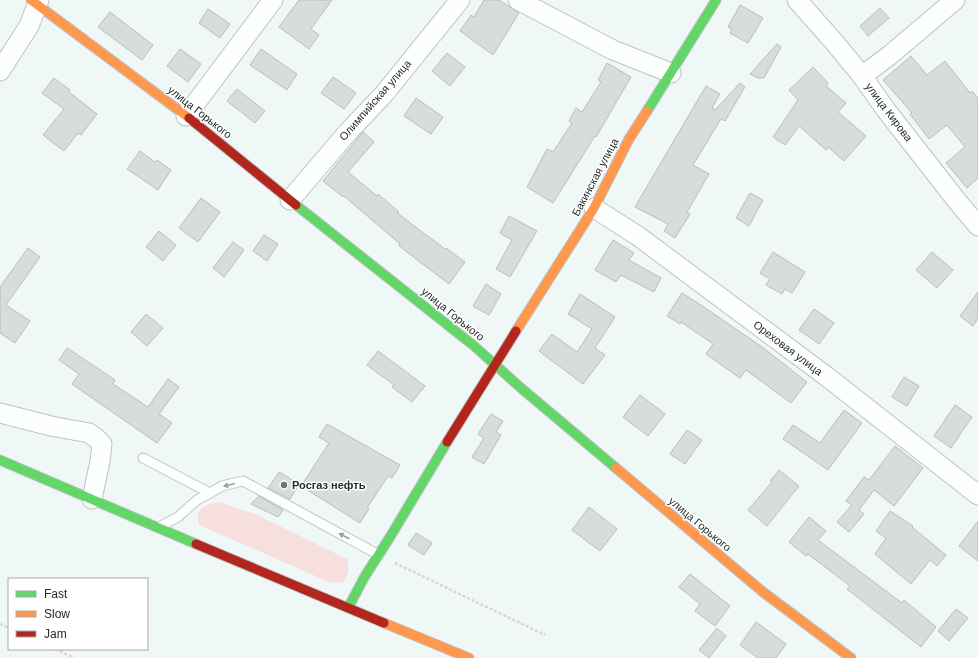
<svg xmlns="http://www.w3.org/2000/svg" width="978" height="658" viewBox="0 0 978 658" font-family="Arial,sans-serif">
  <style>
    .green { fill: #f6dfdd }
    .building { fill: #d7dddd; stroke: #b8bebe }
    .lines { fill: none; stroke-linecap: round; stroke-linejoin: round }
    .lane-casing { stroke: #bec3c3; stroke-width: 11 }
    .street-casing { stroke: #bec3c3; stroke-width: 21 }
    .fast-casing { stroke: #bec3c3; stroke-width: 11 }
    .slow-casing { stroke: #bec3c3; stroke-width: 11 }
    .jam-casing { stroke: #bec3c3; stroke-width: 11 }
    .path { stroke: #d5d7d7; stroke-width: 2.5; stroke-dasharray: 3 2; stroke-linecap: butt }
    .lane { stroke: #fdfefe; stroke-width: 9 }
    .street { stroke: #fdfefe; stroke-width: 19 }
    .fast { stroke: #63d668; stroke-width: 9 }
    .slow { stroke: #ff974d; stroke-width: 9 }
    .jam { stroke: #b3261e; stroke-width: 9 }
    .oneway { fill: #9c9f9f }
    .poi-dot { fill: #6d7272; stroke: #fff; stroke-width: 1.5 }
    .labels { text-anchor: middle; stroke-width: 3; stroke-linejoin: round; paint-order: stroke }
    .street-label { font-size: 11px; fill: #262b2b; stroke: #fff }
    .poi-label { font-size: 11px; font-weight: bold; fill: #262b2b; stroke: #fff; text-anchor: start }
  </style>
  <rect width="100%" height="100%" fill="#f0f7f7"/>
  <!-- green -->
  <path class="green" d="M 219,502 L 255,514 L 347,559 C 350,569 349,575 342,583 L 329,582 L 199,525 C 194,509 205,504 219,502 Z"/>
  <!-- building -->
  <g class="building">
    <polygon points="299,0 332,0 311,29 319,35 309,49 279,27"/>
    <polygon points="484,0 499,0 519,13 493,55 460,31 471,15 474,17"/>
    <polygon points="740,5 763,18 748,43 730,33 732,29 728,27"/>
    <polygon points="880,8 889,18 868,36 860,26"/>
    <polygon points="208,9 230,24 220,38 199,23"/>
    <polygon points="110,12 153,45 142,60 98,27"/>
    <polygon points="777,44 781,47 764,78 758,78 750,74"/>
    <polygon points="180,49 201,64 188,82 167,66"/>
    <polygon points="261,49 297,74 287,90 250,65"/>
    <polygon points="447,53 465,67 450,86 432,71"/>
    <polygon points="911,56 927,75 945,61 970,93 972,91 978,98 978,178 967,188 946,163 965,147 947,125 929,139 910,114 912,113 883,80"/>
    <polygon points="607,63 631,77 596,137 595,136 553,203 527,187 547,149 553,152 572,123 569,121 576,108 582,112 601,82 598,80"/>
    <polygon points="813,67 828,83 826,86 846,103 838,112 866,136 844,161 828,147 826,150 799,126 785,145 773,137 798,100 789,90"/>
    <polygon points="333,77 356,93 344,109 321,93"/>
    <polygon points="54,78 70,90 69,92 97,114 81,135 78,133 64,151 43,135 64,109 42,93"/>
    <polygon points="740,83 745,87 725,121 721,119 693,165 709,174 687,212 690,214 675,238 664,231 668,224 635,207 706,86 720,94 712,108 715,110"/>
    <polygon points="237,89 265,111 255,123 227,101"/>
    <polygon points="416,98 443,117 431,134 404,116"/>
    <polygon points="363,132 374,142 348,172 377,196 378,194 399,212 397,213 445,249 446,248 465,262 449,284 399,246 400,244 344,196 343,197 323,181"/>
    <polygon points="140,151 155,162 157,160 171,170 158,190 127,169"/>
    <polygon points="750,193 763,200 749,226 736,218"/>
    <polygon points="201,198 220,212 198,242 179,228"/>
    <polygon points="509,216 537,231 510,277 496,269 512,240 500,233"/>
    <polygon points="159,231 176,245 163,261 146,247"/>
    <polygon points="264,235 278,244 267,261 253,251"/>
    <polygon points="613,240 634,253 629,260 661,278 654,292 621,275 616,282 595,270"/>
    <polygon points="233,242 244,250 224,277 213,268"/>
    <polygon points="28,248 40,257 6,305 30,321 15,343 0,333 0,287"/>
    <polygon points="773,252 805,272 792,293 785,289 782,294 766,285 770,279 760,273"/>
    <polygon points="932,252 953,270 937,288 916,270"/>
    <polygon points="486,284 501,294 489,315 473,306"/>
    <polygon points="978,292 978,318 973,326 960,316"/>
    <polygon points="682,293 701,305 762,347 807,382 791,403 746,370 740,378 706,354 713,344 681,322 680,324 667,316"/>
    <polygon points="580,294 615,317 595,348 605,355 583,384 539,351 552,334 577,352 592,329 568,314"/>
    <polygon points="814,309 834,323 819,344 799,330"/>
    <polygon points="146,314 163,328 147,346 131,332"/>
    <polygon points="67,348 115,380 113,384 148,407 168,379 179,387 159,414 172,423 157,443 72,384 79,374 59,360"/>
    <polygon points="378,351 425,386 412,402 392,387 394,385 367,365"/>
    <polygon points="904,377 919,386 907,406 892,397"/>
    <polygon points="640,395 665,414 648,436 623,417"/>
    <polygon points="955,405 972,417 951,448 934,436"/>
    <polygon points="844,410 862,423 828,470 783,439 793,425 820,443"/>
    <polygon points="491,414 503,421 496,432 501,435 484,464 472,457 484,438 478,434"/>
    <polygon points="327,424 400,465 392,478 388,476 367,508 369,509 360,523 301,486 329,443 319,437"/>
    <polygon points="687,430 702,440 685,464 670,454"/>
    <polygon points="895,446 923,468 894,506 874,490 859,510 864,514 849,532 837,522 852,505 846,501 864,477 869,480"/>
    <polygon points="779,470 799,486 767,526 748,510 772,482 770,481"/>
    <polygon points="279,472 299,484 290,499 268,488"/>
    <polygon points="259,496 283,510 278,517 251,504"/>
    <polygon points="589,507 617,529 600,551 572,530"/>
    <polygon points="890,511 913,526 912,527 946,555 937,566 930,560 911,584 875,554 886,538 876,531"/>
    <polygon points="809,517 826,531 818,540 902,603 904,600 936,627 921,647 847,589 850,586 808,554 806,556 789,542"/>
    <polygon points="978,521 978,561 959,546"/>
    <polygon points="416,533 432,543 424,555 408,545"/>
    <polygon points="690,574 730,606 715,626 695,611 700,604 679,587"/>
    <polygon points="956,609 968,618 949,641 938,631"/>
    <polygon points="756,622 786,644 776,658 758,658 740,645"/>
    <polygon points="717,628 726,636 709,658 699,650"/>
  </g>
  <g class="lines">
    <!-- lane casing -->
    <g class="lane-casing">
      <g id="lane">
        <polyline points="143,458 210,493"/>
        <polyline points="159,527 178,517 197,500 210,493 222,486 243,481 379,555"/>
      </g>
    </g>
    <!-- street casing -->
    <g class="street-casing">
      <g id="street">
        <polyline points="518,0 613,50 671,73"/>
        <polyline points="797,0 835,43 862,76 886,110 957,201 978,226"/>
        <polyline points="0,71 29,26 39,0"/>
        <polyline points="862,76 890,55 955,0"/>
        <polyline points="186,116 273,0"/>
        <polyline points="290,200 348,132 384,94 460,0"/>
        <polyline points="594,208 638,236 826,376 978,495"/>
        <polyline points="0,413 51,426 89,433 96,438 102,444 100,461 92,499"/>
      </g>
    </g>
    <!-- fast casing -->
    <g class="fast-casing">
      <g id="fast">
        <polyline points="647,111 716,0"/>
        <polyline points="296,205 473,345 521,388 616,468"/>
        <polyline points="0,460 196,544"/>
        <polyline points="348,608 365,576 390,537 447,442"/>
      </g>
    </g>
    <!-- slow casing -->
    <g class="slow-casing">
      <g id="slow">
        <polyline points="31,0 189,118"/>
        <polyline points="516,331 594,208 629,139 647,111"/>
        <polyline points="616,468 763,592 851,658"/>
        <polyline points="384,623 469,658"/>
      </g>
    </g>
    <!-- jam casing -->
    <g class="jam-casing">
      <g id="jam">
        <polyline points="189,118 296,205"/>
        <polyline points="447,442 516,331"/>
        <polyline points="196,544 384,623"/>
      </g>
    </g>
    <!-- path -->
    <g class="path">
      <polyline points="395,563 545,635"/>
      <polyline points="0,624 9,628"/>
      <polyline points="55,649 74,658"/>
    </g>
    <!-- lane -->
    <use href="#lane" class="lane"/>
    <!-- street -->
    <use href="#street" class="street"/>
    <!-- fast -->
    <use href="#fast" class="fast"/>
    <!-- slow -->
    <use href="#slow" class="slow"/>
    <!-- jam -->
    <use href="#jam" class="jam"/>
  </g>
  <!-- one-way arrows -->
  <defs><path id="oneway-solid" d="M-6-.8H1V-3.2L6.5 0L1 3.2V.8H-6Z"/></defs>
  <g class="oneway">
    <use href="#oneway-solid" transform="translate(229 485) rotate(166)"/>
    <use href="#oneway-solid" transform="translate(344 536) rotate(-152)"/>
  </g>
  <!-- markers -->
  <circle class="poi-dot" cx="284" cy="485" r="4"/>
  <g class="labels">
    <!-- street labels -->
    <g class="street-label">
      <text transform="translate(375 100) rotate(-49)" y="4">Олимпийская улица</text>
      <text transform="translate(200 112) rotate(38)" y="4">улица Горького</text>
      <text transform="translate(889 112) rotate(53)" y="4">улица Кирова</text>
      <text transform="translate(595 177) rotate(-62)" y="4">Бакинская улица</text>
      <text transform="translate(453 314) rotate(39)" y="4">улица Горького</text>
      <text transform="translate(788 348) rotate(37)" y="4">Ореховая улица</text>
      <text transform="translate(700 524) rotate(40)" y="4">улица Горького</text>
    </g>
    <!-- poi labels -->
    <g class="poi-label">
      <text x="292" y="489">Росгаз нефть</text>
    </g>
  </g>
  <!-- legend -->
  <rect x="8" y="578" width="140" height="72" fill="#ffffff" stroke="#a8aaaa"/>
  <rect x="16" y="591" width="20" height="6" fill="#63d668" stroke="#a8aaaa"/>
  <text x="44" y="598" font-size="12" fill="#262b2b">Fast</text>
  <rect x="16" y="611" width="20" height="6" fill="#ff974d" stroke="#a8aaaa"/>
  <text x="44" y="618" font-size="12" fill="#262b2b">Slow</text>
  <rect x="16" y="631" width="20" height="6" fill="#b3261e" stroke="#a8aaaa"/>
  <text x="44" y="638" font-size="12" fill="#262b2b">Jam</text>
</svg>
